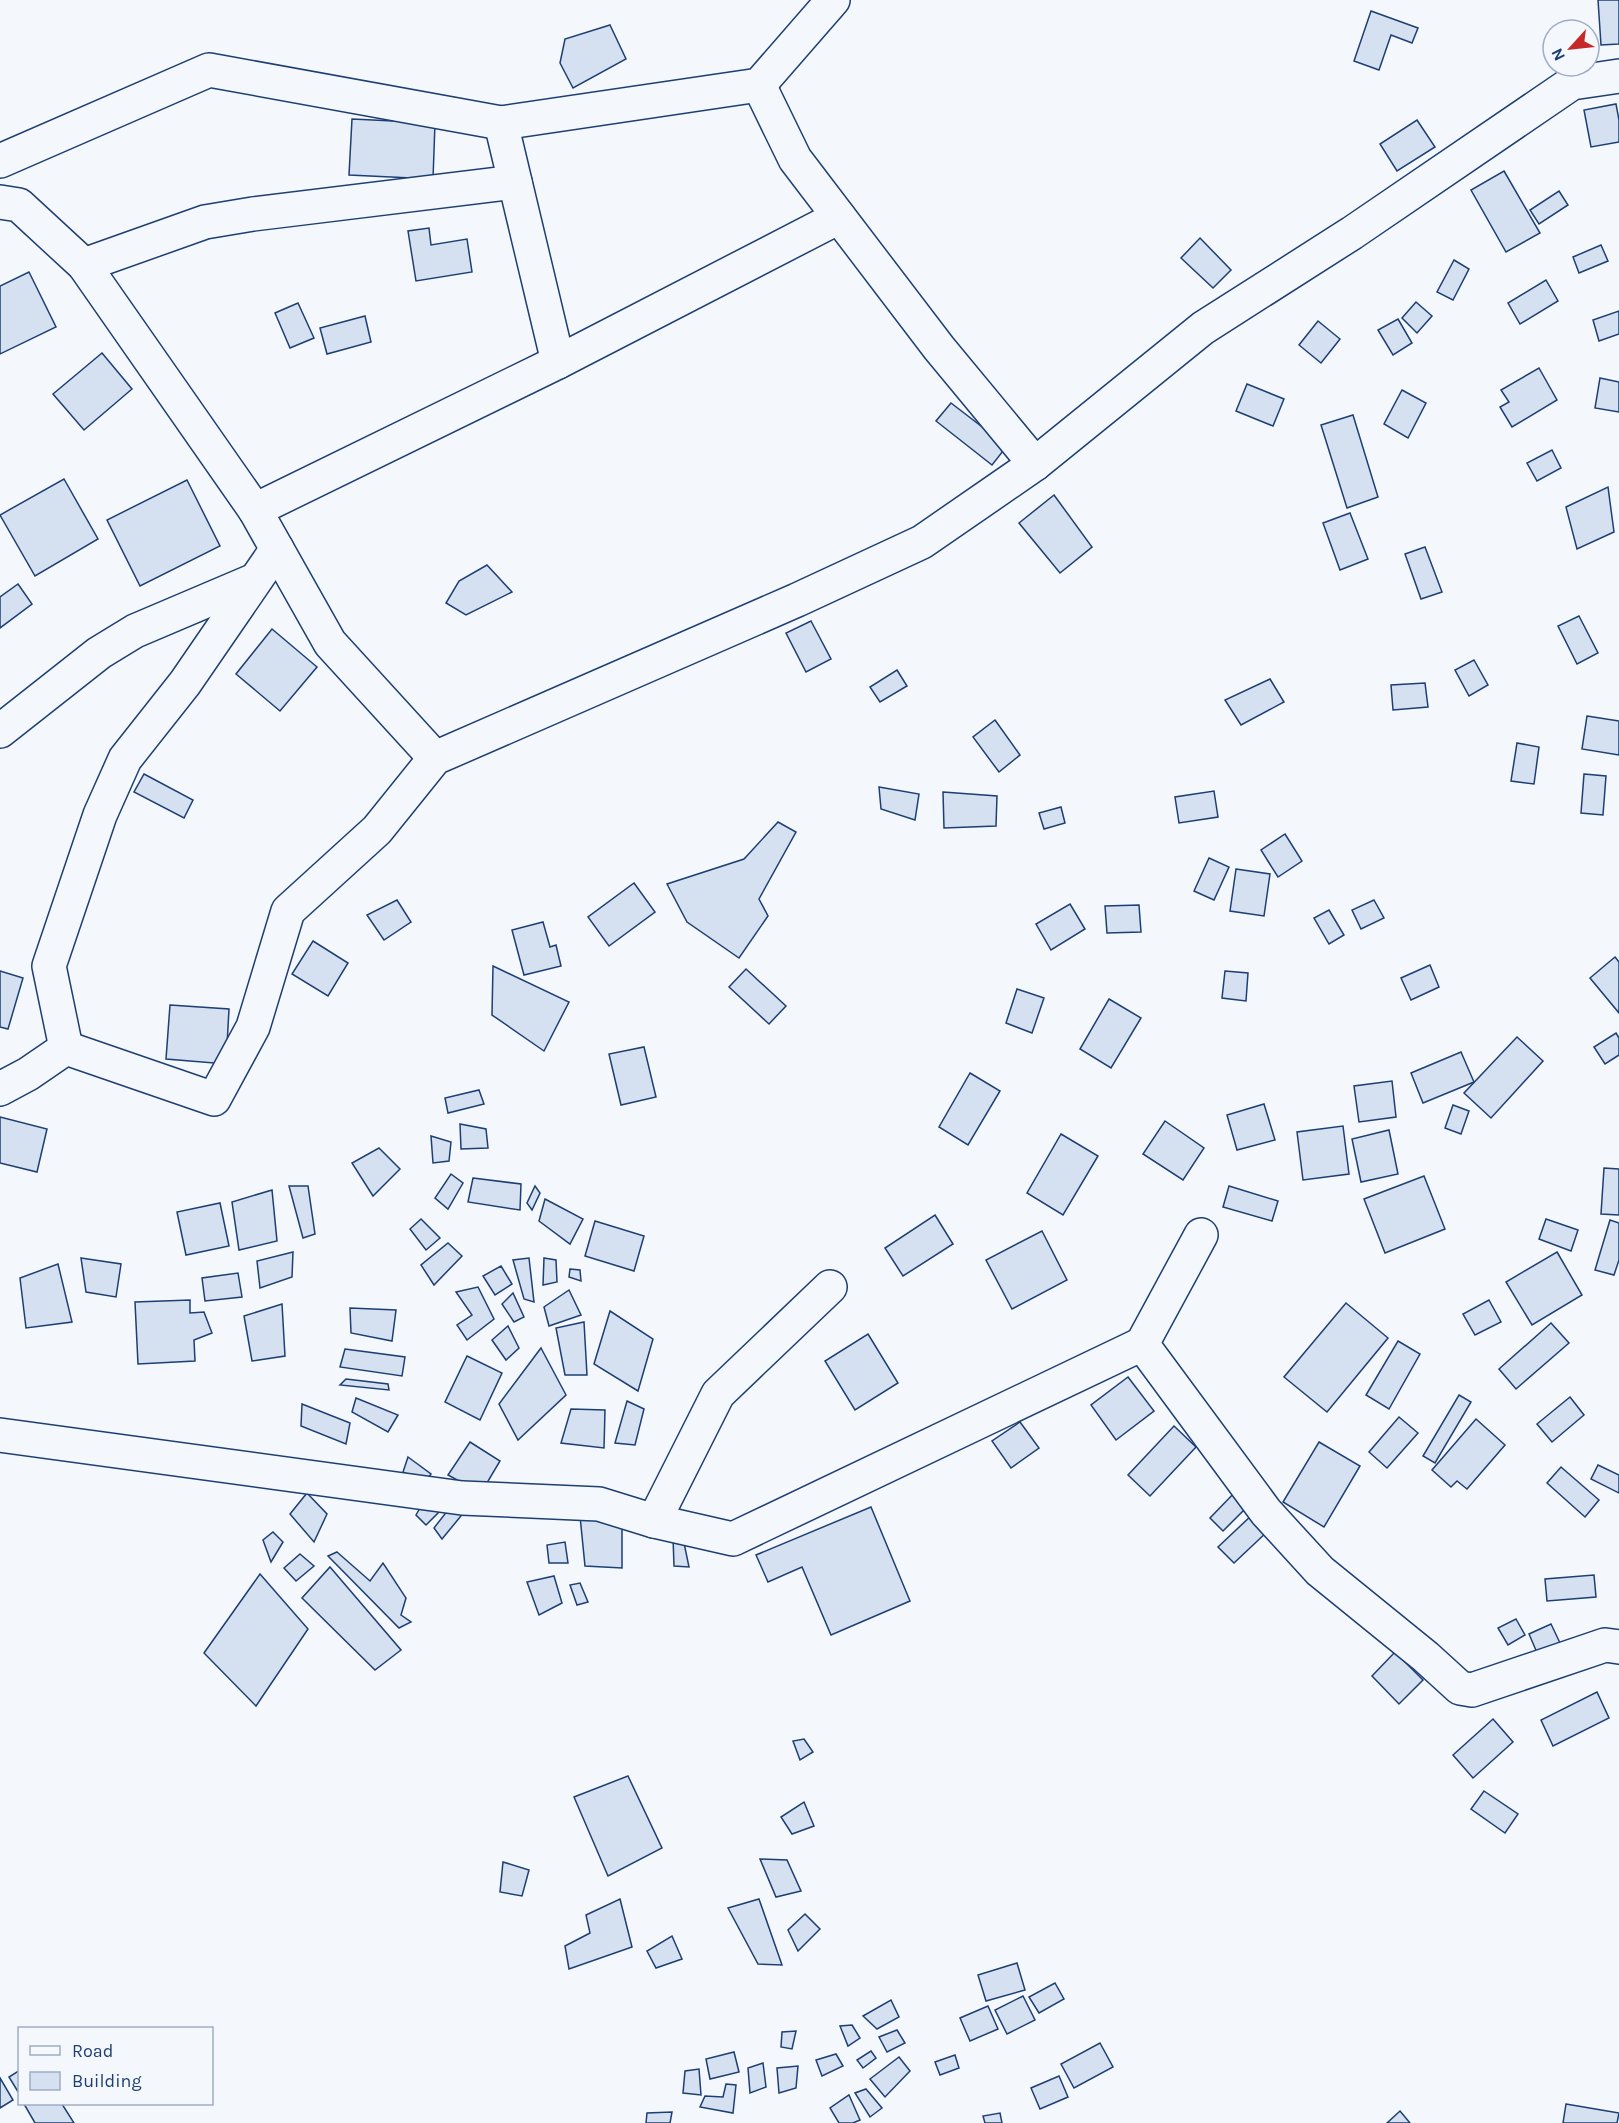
<svg xmlns="http://www.w3.org/2000/svg" width="1619" height="2123" viewBox="0 0 1619 2123" font-family="Karla,sans-serif">
  <style>
    .building { fill: #d5e0f0; stroke: #1d3f73; stroke-width: 1.5 }
    .lines { fill: none; stroke-linecap: round; stroke-linejoin: round }
    .minor-casing { stroke: #1d3f73; stroke-width: 36 }
    .minor { stroke: #f4f7fb; stroke-width: 33 }
  </style>
  <rect width="100%" height="100%" fill="#f4f7fb"/>
  <!-- building -->
  <g class="building">
    <polygon points="1598,0 1619,0 1619,44 1601,45"/>
    <polygon points="1371,11 1418,28 1412,43 1391,35 1379,70 1354,61"/>
    <polygon points="610,25 626,59 573,88 560,63 565,39"/>
    <polygon points="1616,104 1619,120 1619,142 1591,147 1584,110"/>
    <polygon points="352,119 435,123 433,179 349,175"/>
    <polygon points="1417,120 1435,147 1397,171 1380,144"/>
    <polygon points="1504,171 1540,233 1506,252 1471,190"/>
    <polygon points="1559,191 1568,205 1539,224 1530,210"/>
    <polygon points="429,228 431,245 467,239 472,272 416,281 408,231"/>
    <polygon points="1200,238 1231,270 1213,288 1181,258"/>
    <polygon points="1601,245 1608,261 1579,273 1573,257"/>
    <polygon points="1454,260 1469,269 1453,300 1437,292"/>
    <polygon points="29,272 56,327 0,354 0,286"/>
    <polygon points="1546,280 1558,301 1520,324 1508,303"/>
    <polygon points="1416,302 1432,316 1417,333 1402,318"/>
    <polygon points="298,303 314,338 290,348 275,313"/>
    <polygon points="1619,311 1619,334 1599,341 1593,320"/>
    <polygon points="365,316 371,342 327,354 320,328"/>
    <polygon points="1398,319 1412,343 1393,355 1378,330"/>
    <polygon points="1318,321 1340,339 1321,363 1299,345"/>
    <polygon points="102,353 132,389 84,430 53,394"/>
    <polygon points="1539,368 1557,400 1512,427 1500,407 1509,402 1501,390"/>
    <polygon points="1600,378 1619,382 1619,412 1595,408"/>
    <polygon points="1247,384 1284,399 1273,426 1236,411"/>
    <polygon points="1402,390 1426,403 1408,438 1384,424"/>
    <polygon points="951,403 1007,446 992,465 936,421"/>
    <polygon points="1353,415 1378,497 1347,508 1321,425"/>
    <polygon points="1552,450 1561,468 1537,481 1527,463"/>
    <polygon points="64,479 98,539 35,576 0,515"/>
    <polygon points="187,480 220,546 140,586 107,520"/>
    <polygon points="1608,487 1614,532 1577,549 1566,507"/>
    <polygon points="1054,495 1092,547 1060,573 1019,523"/>
    <polygon points="1350,513 1368,559 1340,570 1323,523"/>
    <polygon points="1425,547 1442,592 1421,599 1405,554"/>
    <polygon points="487,565 512,592 466,615 446,603 459,581"/>
    <polygon points="18,584 32,604 0,628 0,597"/>
    <polygon points="1579,616 1598,653 1577,664 1558,626"/>
    <polygon points="811,621 831,659 806,672 786,633"/>
    <polygon points="272,629 317,667 280,711 236,674"/>
    <polygon points="1474,660 1488,685 1469,696 1455,670"/>
    <polygon points="897,670 907,686 880,702 870,687"/>
    <polygon points="1270,679 1284,702 1241,725 1225,700"/>
    <polygon points="1425,683 1428,707 1393,710 1391,685"/>
    <polygon points="1587,716 1619,721 1619,755 1582,749"/>
    <polygon points="995,720 1020,755 999,772 973,737"/>
    <polygon points="1517,743 1539,747 1534,784 1511,781"/>
    <polygon points="144,774 193,800 184,818 134,792"/>
    <polygon points="1584,774 1606,776 1603,815 1581,813"/>
    <polygon points="879,787 919,794 915,820 881,809"/>
    <polygon points="1214,791 1218,817 1179,823 1175,797"/>
    <polygon points="943,792 997,796 996,826 944,828"/>
    <polygon points="1061,807 1065,823 1044,829 1039,813"/>
    <polygon points="778,822 796,832 759,899 768,916 739,958 687,922 667,884 744,859"/>
    <polygon points="1285,834 1302,861 1278,877 1261,850"/>
    <polygon points="1209,858 1229,867 1214,900 1194,891"/>
    <polygon points="1236,869 1270,874 1264,916 1230,911"/>
    <polygon points="634,883 655,912 609,946 588,917"/>
    <polygon points="397,900 411,922 384,940 367,915"/>
    <polygon points="1374,900 1384,918 1361,929 1352,910"/>
    <polygon points="1070,904 1085,929 1051,950 1036,924"/>
    <polygon points="1139,905 1141,932 1107,933 1105,906"/>
    <polygon points="1329,910 1344,935 1329,944 1314,918"/>
    <polygon points="543,922 550,947 556,945 561,966 524,975 512,930"/>
    <polygon points="313,941 348,963 328,996 292,974"/>
    <polygon points="1615,957 1619,962 1619,1013 1590,978"/>
    <polygon points="1430,965 1439,987 1411,1000 1401,978"/>
    <polygon points="493,966 569,1002 544,1051 492,1015"/>
    <polygon points="746,969 786,1006 769,1024 729,987"/>
    <polygon points="0,971 23,978 8,1029 0,1027"/>
    <polygon points="1225,971 1248,973 1246,1001 1222,998"/>
    <polygon points="1017,989 1044,998 1032,1033 1006,1023"/>
    <polygon points="1109,999 1141,1018 1111,1068 1080,1049"/>
    <polygon points="170,1005 229,1009 226,1064 166,1059"/>
    <polygon points="1616,1033 1619,1038 1619,1055 1605,1064 1594,1047"/>
    <polygon points="1517,1037 1543,1061 1491,1118 1464,1093"/>
    <polygon points="644,1047 656,1097 621,1105 609,1054"/>
    <polygon points="1461,1052 1474,1082 1423,1103 1411,1073"/>
    <polygon points="970,1073 1000,1091 968,1145 939,1127"/>
    <polygon points="1392,1081 1396,1117 1359,1122 1354,1086"/>
    <polygon points="479,1090 484,1104 448,1113 445,1098"/>
    <polygon points="1264,1104 1275,1140 1237,1150 1227,1115"/>
    <polygon points="1453,1105 1469,1111 1461,1134 1445,1128"/>
    <polygon points="0,1117 47,1129 37,1172 0,1163"/>
    <polygon points="1165,1121 1204,1148 1183,1180 1143,1154"/>
    <polygon points="460,1124 486,1129 488,1148 461,1149"/>
    <polygon points="1343,1126 1349,1174 1303,1180 1297,1132"/>
    <polygon points="1389,1130 1398,1174 1361,1182 1352,1139"/>
    <polygon points="1061,1134 1098,1156 1063,1215 1027,1193"/>
    <polygon points="431,1136 451,1142 449,1161 433,1163"/>
    <polygon points="379,1148 400,1169 373,1196 352,1163"/>
    <polygon points="1604,1168 1619,1169 1619,1215 1601,1214"/>
    <polygon points="451,1174 463,1183 448,1209 435,1198"/>
    <polygon points="1424,1176 1445,1229 1385,1253 1364,1199"/>
    <polygon points="473,1178 521,1184 520,1210 468,1202"/>
    <polygon points="289,1186 308,1186 315,1234 303,1238"/>
    <polygon points="535,1186 540,1193 532,1210 527,1203"/>
    <polygon points="1229,1186 1278,1201 1272,1221 1223,1207"/>
    <polygon points="272,1190 277,1241 239,1250 232,1202"/>
    <polygon points="545,1199 583,1219 570,1244 539,1221"/>
    <polygon points="220,1203 229,1246 186,1255 177,1212"/>
    <polygon points="935,1215 953,1244 903,1276 885,1248"/>
    <polygon points="421,1219 440,1238 426,1250 410,1229"/>
    <polygon points="1546,1219 1578,1230 1571,1251 1539,1239"/>
    <polygon points="1610,1220 1619,1223 1619,1260 1614,1275 1595,1270"/>
    <polygon points="595,1221 644,1236 634,1271 585,1256"/>
    <polygon points="1042,1231 1067,1280 1012,1309 986,1260"/>
    <polygon points="448,1243 462,1256 434,1285 421,1265"/>
    <polygon points="293,1252 292,1277 260,1288 257,1261"/>
    <polygon points="1557,1252 1582,1295 1532,1325 1506,1282"/>
    <polygon points="81,1258 121,1264 116,1297 86,1292"/>
    <polygon points="529,1258 534,1302 524,1299 513,1260"/>
    <polygon points="544,1258 556,1260 557,1282 543,1285"/>
    <polygon points="58,1264 72,1322 26,1328 20,1278"/>
    <polygon points="501,1266 512,1284 495,1295 483,1276"/>
    <polygon points="570,1269 580,1270 581,1281 569,1277"/>
    <polygon points="238,1273 242,1297 205,1301 202,1278"/>
    <polygon points="478,1287 494,1319 467,1340 457,1325 472,1315 456,1292"/>
    <polygon points="569,1290 581,1315 549,1326 544,1307"/>
    <polygon points="513,1293 524,1317 514,1322 502,1304"/>
    <polygon points="190,1300 190,1313 204,1312 212,1333 194,1340 195,1361 138,1364 135,1302"/>
    <polygon points="1489,1300 1501,1322 1475,1335 1463,1314"/>
    <polygon points="1346,1303 1388,1338 1327,1412 1284,1377"/>
    <polygon points="282,1304 285,1356 252,1361 244,1316"/>
    <polygon points="350,1308 396,1310 392,1341 351,1333"/>
    <polygon points="610,1311 653,1339 638,1391 594,1364"/>
    <polygon points="584,1322 587,1375 565,1375 556,1328"/>
    <polygon points="1551,1323 1569,1343 1516,1389 1499,1369"/>
    <polygon points="508,1326 519,1348 506,1360 492,1340"/>
    <polygon points="868,1334 898,1383 855,1410 825,1361"/>
    <polygon points="1398,1341 1420,1354 1389,1409 1366,1395"/>
    <polygon points="541,1348 566,1395 518,1440 499,1404"/>
    <polygon points="345,1349 405,1357 402,1376 340,1367"/>
    <polygon points="467,1356 502,1373 480,1420 445,1402"/>
    <polygon points="1128,1377 1154,1411 1116,1440 1091,1405"/>
    <polygon points="346,1379 388,1384 389,1390 340,1385"/>
    <polygon points="1459,1395 1471,1402 1435,1463 1423,1456"/>
    <polygon points="1570,1397 1584,1415 1552,1442 1537,1424"/>
    <polygon points="356,1398 398,1415 388,1432 352,1412"/>
    <polygon points="627,1401 644,1409 635,1445 615,1443"/>
    <polygon points="302,1404 350,1423 346,1444 301,1426"/>
    <polygon points="571,1409 605,1410 604,1448 561,1443"/>
    <polygon points="1399,1417 1418,1433 1387,1468 1369,1452"/>
    <polygon points="1476,1419 1505,1445 1467,1489 1457,1481 1451,1487 1432,1470"/>
    <polygon points="1020,1422 1039,1448 1011,1468 992,1441"/>
    <polygon points="1174,1426 1196,1447 1150,1496 1128,1475"/>
    <polygon points="470,1442 500,1461 481,1493 448,1475"/>
    <polygon points="1319,1442 1360,1466 1324,1527 1283,1502"/>
    <polygon points="408,1457 431,1474 425,1483 403,1472"/>
    <polygon points="1598,1465 1619,1475 1619,1493 1591,1479"/>
    <polygon points="1561,1467 1599,1500 1585,1517 1547,1483"/>
    <polygon points="1238,1489 1252,1502 1223,1531 1210,1518"/>
    <polygon points="307,1493 327,1514 314,1542 290,1514"/>
    <polygon points="425,1499 441,1510 426,1525 416,1515"/>
    <polygon points="455,1501 470,1505 442,1539 434,1528"/>
    <polygon points="871,1507 910,1601 831,1635 802,1567 768,1582 756,1555"/>
    <polygon points="1253,1514 1269,1530 1234,1563 1218,1547"/>
    <polygon points="622,1515 622,1568 585,1566 580,1516"/>
    <polygon points="273,1532 283,1542 271,1562 263,1540"/>
    <polygon points="673,1537 683,1538 689,1567 674,1566"/>
    <polygon points="565,1542 568,1563 549,1563 547,1545"/>
    <polygon points="337,1552 370,1581 383,1563 406,1598 401,1615 411,1622 399,1628 328,1556"/>
    <polygon points="300,1554 314,1566 296,1581 284,1568"/>
    <polygon points="330,1567 401,1650 375,1670 302,1598"/>
    <polygon points="260,1574 308,1629 256,1706 204,1653"/>
    <polygon points="1594,1575 1596,1597 1547,1601 1545,1579"/>
    <polygon points="554,1576 562,1603 539,1615 527,1582"/>
    <polygon points="580,1583 588,1602 577,1605 570,1585"/>
    <polygon points="1516,1619 1525,1635 1508,1645 1498,1628"/>
    <polygon points="1551,1624 1561,1645 1538,1655 1529,1634"/>
    <polygon points="1395,1652 1423,1680 1399,1704 1372,1676"/>
    <polygon points="1597,1692 1609,1718 1553,1746 1541,1720"/>
    <polygon points="1493,1719 1513,1742 1473,1778 1453,1755"/>
    <polygon points="804,1739 813,1752 800,1760 793,1741"/>
    <polygon points="628,1776 662,1848 608,1876 574,1797"/>
    <polygon points="1484,1791 1518,1814 1505,1833 1471,1809"/>
    <polygon points="804,1802 814,1826 792,1834 781,1817"/>
    <polygon points="760,1859 787,1860 801,1891 776,1897"/>
    <polygon points="503,1862 529,1870 522,1896 500,1892"/>
    <polygon points="620,1899 632,1947 569,1969 565,1946 590,1933 586,1915"/>
    <polygon points="759,1899 782,1965 758,1964 728,1908"/>
    <polygon points="805,1914 820,1929 798,1951 788,1930"/>
    <polygon points="672,1936 682,1959 656,1968 647,1951"/>
    <polygon points="1017,1963 1025,1990 986,2001 978,1975"/>
    <polygon points="1055,1983 1064,1999 1039,2013 1029,1997"/>
    <polygon points="1023,1996 1035,2020 1007,2034 995,2010"/>
    <polygon points="891,2000 899,2017 877,2029 863,2016"/>
    <polygon points="988,2006 998,2029 970,2041 960,2018"/>
    <polygon points="852,2025 860,2038 848,2046 840,2026"/>
    <polygon points="897,2030 905,2043 887,2052 879,2037"/>
    <polygon points="796,2031 792,2049 781,2047 782,2032"/>
    <polygon points="1100,2043 1113,2067 1074,2088 1061,2064"/>
    <polygon points="871,2051 876,2058 863,2068 857,2060"/>
    <polygon points="734,2052 739,2072 710,2079 706,2059"/>
    <polygon points="836,2054 843,2066 822,2076 816,2060"/>
    <polygon points="955,2055 959,2068 940,2075 935,2062"/>
    <polygon points="899,2057 910,2071 885,2097 870,2079"/>
    <polygon points="763,2063 766,2087 750,2093 748,2068"/>
    <polygon points="798,2066 796,2088 779,2093 777,2068"/>
    <polygon points="699,2069 701,2095 683,2093 685,2071"/>
    <polygon points="20,2070 20,2095 9,2077"/>
    <polygon points="1059,2076 1068,2097 1040,2109 1031,2088"/>
    <polygon points="0,2078 13,2100 0,2108"/>
    <polygon points="726,2084 736,2085 733,2113 700,2107 705,2096 723,2097"/>
    <polygon points="866,2089 882,2108 870,2117 855,2093"/>
    <polygon points="849,2095 860,2120 853,2123 839,2123 830,2108"/>
    <polygon points="24,2104 62,2104 74,2123 35,2123"/>
    <polygon points="1566,2104 1619,2113 1617,2123 1563,2123"/>
    <polygon points="1400,2111 1410,2123 1387,2123"/>
    <polygon points="672,2112 670,2123 646,2123 647,2113"/>
    <polygon points="1000,2113 1002,2123 985,2123 983,2116"/>
  </g>
  <g class="lines">
    <!-- minor casing -->
    <g class="minor-casing">
      <g id="minor">
        <polyline points="759,85 795,159 939,348 1035,464"/>
        <polyline points="501,123 558,362"/>
        <polyline points="0,161 209,70 501,123 759,85 833,0"/>
        <polyline points="0,202 19,205 84,265 255,510 330,643 435,758"/>
        <polyline points="84,265 205,222 253,214 515,182"/>
        <polyline points="255,510 558,362 839,217"/>
        <polyline points="0,731 99,653 135,631 255,580"/>
        <polyline points="66,1048 214,1099 253,1027 288,911 377,830 435,758 797,600 922,542 1035,464 1203,328 1352,233 1572,83 1619,76"/>
        <polyline points="0,1089 28,1074 66,1048 49,966 100,815 125,759 185,683 277,549"/>
        <polyline points="1142,1344 1201,1235"/>
        <polyline points="0,1435 462,1498 599,1504 654,1521 733,1539 1142,1344 1266,1512 1320,1571 1426,1657 1460,1688 1472,1690 1605,1645 1619,1647"/>
        <polyline points="654,1521 718,1394 830,1287"/>
      </g>
    </g>
    <!-- minor -->
    <use href="#minor" class="minor"/>
  </g>
  <!-- legend -->
  <rect x="18" y="2027" width="195" height="78" fill="#f4f7fb" stroke="#9eadc5" stroke-width="1.5"/>
  <rect x="30" y="2046" width="30" height="9" fill="#f4f7fb" stroke="#9eadc5" stroke-width="1.5"/>
  <text x="72" y="2057" font-size="18" fill="#1d3f73">Road</text>
  <rect x="30" y="2072" width="30" height="18" fill="#d5e0f0" stroke="#9eadc5" stroke-width="1.5"/>
  <text x="72" y="2087" font-size="18" fill="#1d3f73">Building</text>
  <!-- north arrow -->
  <g transform="translate(1571 48) rotate(243)"><circle r="28" fill="#f4f7fb" stroke="#9eadc5" stroke-width="1.5"/>
  <path d="M0-4.5L10 22L0 15L-10 22Z" fill="#c62828"/>
  <text y="-9" font-size="16" font-weight="bold" text-anchor="middle" fill="#1d3f73">N</text>
  </g>
</svg>
